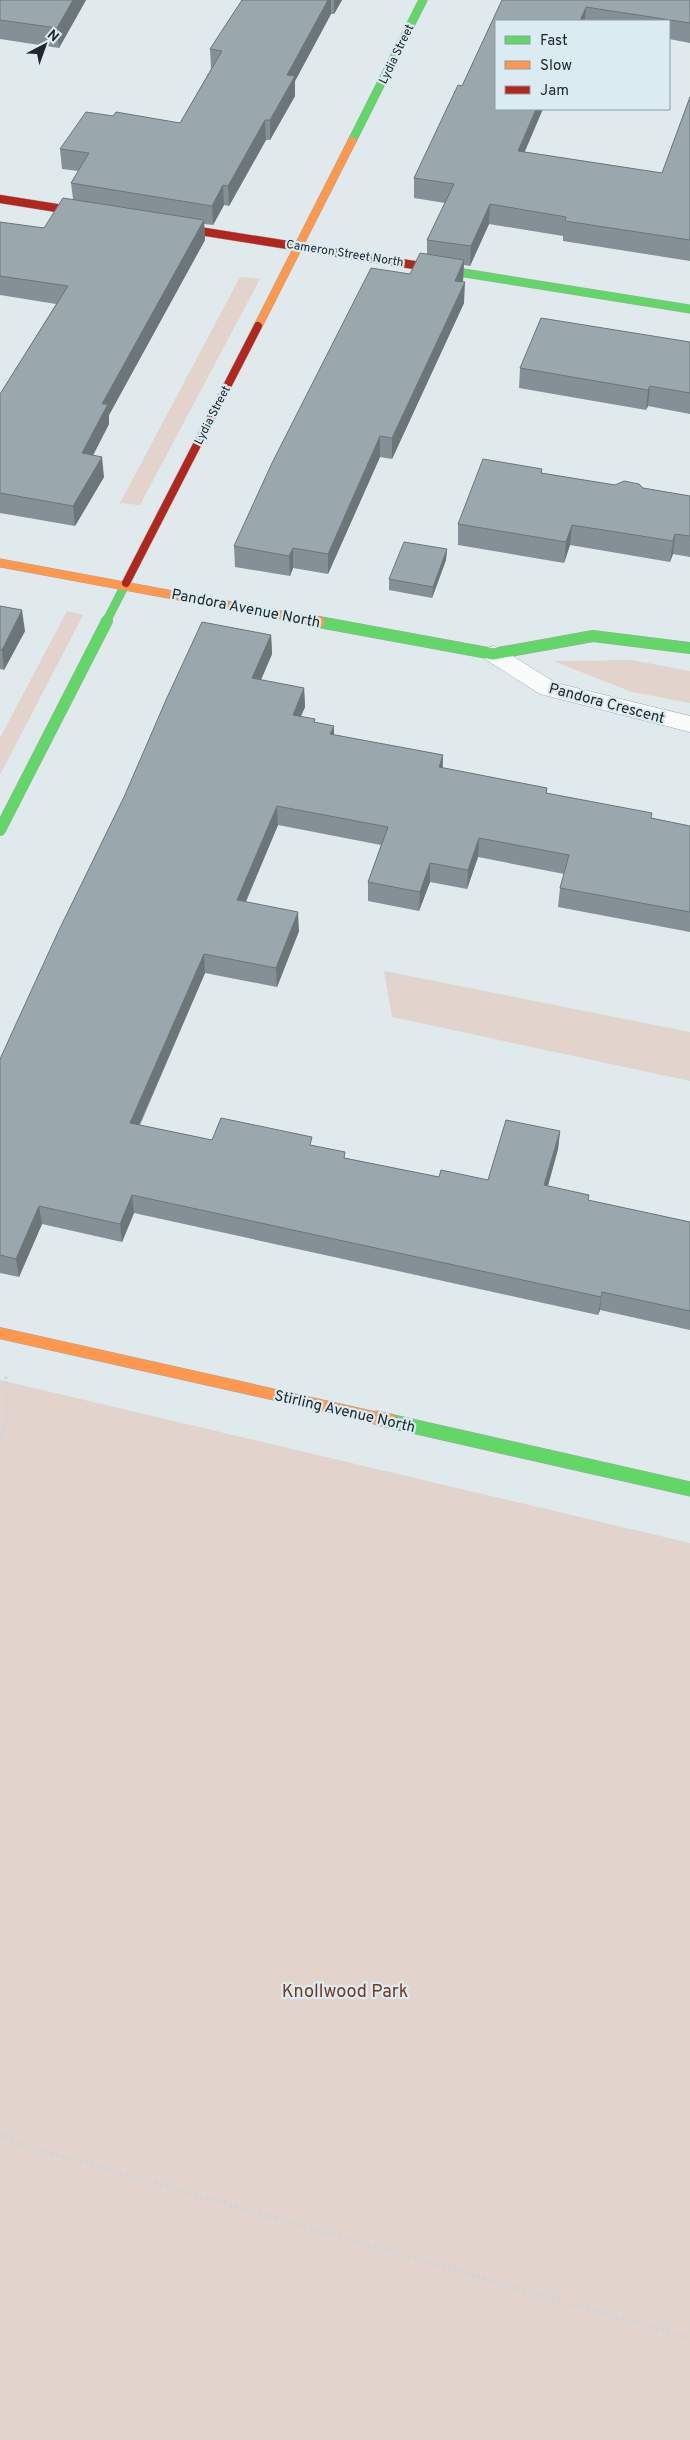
<svg xmlns="http://www.w3.org/2000/svg" width="690" height="2440" viewBox="0 0 690 2440" font-family="Overpass,sans-serif">
  <style>
    .green { fill: #e2d3cd }
    .lines { fill: none; stroke-linecap: round; stroke-linejoin: round }
    .street-casing { stroke: #a0a7a9; stroke-width: 1 }
    .fast-far2-casing { stroke: #a0a7a9; stroke-width: 9 }
    .fast-far1-casing { stroke: #a0a7a9; stroke-width: 12 }
    .fast-casing { stroke: #a0a7a9; stroke-width: 15 }
    .slow-far2-casing { stroke: #a0a7a9; stroke-width: 9 }
    .slow-far1-casing { stroke: #a0a7a9; stroke-width: 12 }
    .slow-casing { stroke: #a0a7a9; stroke-width: 15 }
    .jam-casing { stroke: #a0a7a9; stroke-width: 9 }
    .path-far1 { stroke: #d2d5d6; stroke-width: 3; stroke-dasharray: 2.5 2.5; stroke-linecap: butt }
    .path { stroke: #d2d5d6; stroke-width: 4; stroke-dasharray: 3 3; stroke-linecap: butt }
    .street { fill: #fafcfc; fill-rule: evenodd }
    .fast-far2 { stroke: #63d668; stroke-width: 8 }
    .fast-far1 { stroke: #63d668; stroke-width: 11 }
    .fast { stroke: #63d668; stroke-width: 14 }
    .slow-far2 { stroke: #ff974d; stroke-width: 8 }
    .slow-far1 { stroke: #ff974d; stroke-width: 11 }
    .slow { stroke: #ff974d; stroke-width: 14 }
    .jam { stroke: #b3261e; stroke-width: 8 }
    .wall { fill: #849095 }
    .shaded-wall { fill: #6c7679 }
    .building { fill: #9aa8ad; stroke: #6c7679 }
    .labels { text-anchor: middle; stroke-width: 4.5; stroke-linejoin: round; paint-order: stroke }
    .far-street-label { font-size: 12px; fill: #21272a; stroke: #daebf2 }
    .street-label { font-size: 15px; fill: #21272a; stroke: #daebf2 }
    .near-park-label { font-size: 18px; fill: #763920; stroke: #daebf2 }
  </style>
  <rect width="100%" height="100%" fill="#e0e9ec"/>
  <!-- green -->
  <g class="green">
    <polygon points="240,277 260,279 140,505 120,503"/>
    <polygon points="67,611 83,615 0,775 0,738"/>
    <polygon points="631,660 690,671 690,703 632,692 553,661"/>
    <polygon points="384,971 690,1032 690,1081 392,1017"/>
    <polygon points="0,1380 690,1543 690,2440 0,2440"/>
  </g>
  <g class="lines">
    <!-- street casing -->
    <g class="street-casing">
      <polygon id="street" points="493,646 501,649 556,683 690,716 690,732 540,694 485,659 482,654 485,649"/>
    </g>
    <!-- fast-far2 casing -->
    <g class="fast-far2-casing">
      <g id="fast-far2">
        <polyline points="352,141 423,0"/>
        <polyline points="433,268 690,309"/>
        <polyline points="106,622 126,583"/>
        <polyline points="319,622 321,622"/>
      </g>
    </g>
    <!-- fast-far1 casing -->
    <g class="fast-far1-casing">
      <g id="fast-far1">
        <polyline points="319,622 493,654 593,636 690,648"/>
        <polyline points="0,830 107,621"/>
      </g>
    </g>
    <!-- fast casing -->
    <g class="fast-casing">
      <polyline id="fast" points="390,1421 690,1489"/>
    </g>
    <!-- slow-far2 casing -->
    <g class="slow-far2-casing">
      <g id="slow-far2">
        <polyline points="258,326 352,141"/>
        <polyline points="0,563 319,622"/>
      </g>
    </g>
    <!-- slow-far1 casing -->
    <g class="slow-far1-casing">
      <g id="slow-far1">
        <polyline points="315,621 319,622"/>
        <polyline points="0,1333 383,1419"/>
      </g>
    </g>
    <!-- slow casing -->
    <g class="slow-casing">
      <polyline id="slow" points="377,1418 390,1421"/>
    </g>
    <!-- jam casing -->
    <g class="jam-casing">
      <g id="jam">
        <polyline points="0,199 94,214"/>
        <polyline points="168,226 433,268"/>
        <polyline points="126,583 258,326"/>
      </g>
    </g>
    <!-- path-far1 -->
    <polyline class="path-far1" points="6,1419 6,1376"/>
    <!-- path -->
    <g class="path">
      <polyline points="0,1439 6,1418"/>
      <polyline points="0,2134 23,2145 690,2338"/>
    </g>
    <!-- street -->
    <use href="#street" class="street"/>
    <!-- fast-far2 -->
    <use href="#fast-far2" class="fast-far2"/>
    <!-- fast-far1 -->
    <use href="#fast-far1" class="fast-far1"/>
    <!-- fast -->
    <use href="#fast" class="fast"/>
    <!-- slow-far2 -->
    <use href="#slow-far2" class="slow-far2"/>
    <!-- slow-far1 -->
    <use href="#slow-far1" class="slow-far1"/>
    <!-- slow -->
    <use href="#slow" class="slow"/>
    <!-- jam -->
    <use href="#jam" class="jam"/>
  </g>
  <!-- wall -->
  <g class="wall">
    <polygon points="0,0 86,0 59,48 0,39"/>
    <polygon points="242,0 342,0 334,14 331,14 295,81 295,96 270,140 266,140 229,206 224,205 213,225 204,224 205,240 109,415 109,424 93,455 104,477 75,526 0,513 0,394 56,304 0,295 0,222 44,228 73,199 71,183 78,171 62,169 60,149 113,116 180,123 211,69 210,49"/>
    <polygon points="502,0 690,0 690,43 669,39 669,21 496,21 525,152 662,173 690,97 690,261 563,241 563,236 489,224 470,266 464,265 463,282 464,303 392,459 380,457 328,574 293,568 290,576 235,567 234,546 410,274 427,254 427,240 445,203 414,198 414,178 462,86"/>
    <polygon points="690,342 690,414 648,406 646,410 519,388 520,368"/>
    <polygon points="542,469 542,473 615,485 643,488 690,496 690,557 673,554 670,562 570,545 564,563 458,545 458,524"/>
    <polygon points="447,549 446,560 432,598 389,590 389,579"/>
    <polygon points="0,606 25,631 4,670 0,669"/>
    <polygon points="271,635 272,654 261,680 304,688 305,707 301,716 315,722 334,735 443,755 443,768 547,788 547,793 652,818 690,826 690,932 558,907 560,888 564,874 478,857 467,889 430,882 419,911 368,901 368,882 381,845 278,825 246,902 299,931 277,987 205,973 140,1125 212,1140 312,1145 345,1158 439,1177 488,1180 560,1131 558,1149 548,1186 588,1200 690,1222 690,1330 600,1310 598,1315 134,1213 122,1242 42,1224 19,1277 0,1273 0,1059"/>
  </g>
  <!-- shaded-wall -->
  <g class="shaded-wall">
    <polygon points="73,0 86,0 59,48 57,28"/>
    <polygon points="328,0 331,0 331,14 295,81 295,96 270,140 270,120 287,75"/>
    <polygon points="334,0 342,0 334,14"/>
    <polygon points="586,7 585,21 580,21"/>
    <polygon points="536,109 543,109 517,170 518,151"/>
    <polygon points="265,120 266,140 229,206 228,186"/>
    <polygon points="223,185 224,205 213,225 212,206"/>
    <polygon points="490,204 489,224 470,266 471,246"/>
    <polygon points="204,220 205,240 109,415 109,424 84,473 82,453 102,404"/>
    <polygon points="464,260 463,280 454,301 455,281"/>
    <polygon points="465,282 464,303 392,459 392,438"/>
    <polygon points="650,386 648,406 646,410 648,390"/>
    <polygon points="380,436 380,457 328,574 328,554"/>
    <polygon points="102,457 104,477 75,526 73,506"/>
    <polygon points="572,525 570,545 564,563 566,542"/>
    <polygon points="675,534 673,554 670,562 673,541"/>
    <polygon points="293,548 293,568 290,576 289,556"/>
    <polygon points="447,549 446,560 432,598 433,587"/>
    <polygon points="22,610 25,631 4,670 2,650"/>
    <polygon points="271,635 272,654 253,698 252,678"/>
    <polygon points="304,688 305,707 293,734 293,715"/>
    <polygon points="334,726 334,745 330,734"/>
    <polygon points="443,755 442,774 439,767"/>
    <polygon points="277,806 278,825 238,919 237,900"/>
    <polygon points="479,838 478,857 467,889 468,870"/>
    <polygon points="430,863 430,882 419,911 420,892"/>
    <polygon points="298,912 299,931 277,987 276,968"/>
    <polygon points="204,954 205,973 132,1141 130,1123"/>
    <polygon points="560,1131 558,1149 543,1203 544,1185"/>
    <polygon points="132,1195 134,1213 122,1242 120,1224"/>
    <polygon points="39,1206 42,1224 19,1277 16,1259"/>
    <polygon points="602,1292 600,1310 598,1315 601,1297"/>
  </g>
  <!-- building -->
  <g class="building">
    <polygon points="0,0 73,0 57,28 0,20"/>
    <polygon points="242,0 328,0 287,75 295,76 270,120 265,120 228,186 223,185 212,206 71,183 89,153 60,149 86,112 113,116 116,112 180,123 222,51 210,49"/>
    <polygon points="502,0 690,0 690,23 586,7 580,21 496,21 496,109 536,109 518,151 662,173 690,97 690,240 565,221 566,217 490,204 471,246 427,240 454,184 414,178 458,85 462,86"/>
    <polygon points="63,198 204,220 102,404 108,404 82,453 102,457 73,506 0,493 0,394 68,286 0,276 0,222 44,228"/>
    <polygon points="420,253 464,260 455,281 465,282 392,438 380,436 328,554 293,548 289,556 234,546 272,463 371,268 410,274"/>
    <polygon points="541,318 690,342 690,393 650,386 648,390 520,368"/>
    <polygon points="483,459 542,469 541,473 615,485 624,481 639,484 643,488 690,496 690,536 675,534 673,541 572,525 566,542 458,524"/>
    <polygon points="404,542 447,549 433,587 389,579"/>
    <polygon points="0,606 22,610 2,650 0,649"/>
    <polygon points="202,622 271,635 252,678 304,688 293,715 315,719 314,722 334,726 330,734 443,755 439,767 547,788 546,793 652,813 651,818 690,826 690,912 560,888 569,855 479,838 468,870 430,863 420,892 368,882 388,827 277,806 237,900 298,912 276,968 204,954 130,1123 212,1140 221,1118 312,1137 310,1145 345,1152 344,1158 439,1177 441,1170 488,1180 506,1120 560,1131 544,1185 589,1195 588,1200 690,1222 690,1311 602,1292 601,1297 132,1195 120,1224 39,1206 16,1259 0,1255 0,1059 59,930 124,797 166,700"/>
  </g>
  <g class="labels">
    <!-- far-street labels -->
    <g class="far-street-label">
      <text transform="translate(396 54) rotate(-64)" y="4">Lydia Street</text>
      <text transform="translate(345 253) rotate(9)" y="4">Cameron Street North</text>
      <text transform="translate(212 415) rotate(-63)" y="4">Lydia Street</text>
    </g>
    <!-- street labels -->
    <g class="street-label">
      <text transform="translate(246 608) rotate(11)" y="5">Pandora Avenue North</text>
      <text transform="translate(607 703) rotate(15)" y="5">Pandora Crescent</text>
      <text transform="translate(345 1411) rotate(13)" y="5">Stirling Avenue North</text>
    </g>
    <!-- near-park labels -->
    <g class="near-park-label">
      <text x="345" y="1997">Knollwood Park</text>
    </g>
  </g>
  <!-- legend -->
  <rect x="495" y="20" width="175" height="90" fill="#daebf2" stroke="#909da2"/>
  <rect x="505" y="36" width="25" height="8" fill="#63d668" stroke="#909da2"/>
  <text x="540" y="45" font-size="15" fill="#21272a">Fast</text>
  <rect x="505" y="61" width="25" height="8" fill="#ff974d" stroke="#909da2"/>
  <text x="540" y="70" font-size="15" fill="#21272a">Slow</text>
  <rect x="505" y="86" width="25" height="8" fill="#b3261e" stroke="#909da2"/>
  <text x="540" y="95" font-size="15" fill="#21272a">Jam</text>
  <!-- north arrow -->
  <g transform="translate(45 45) rotate(41)" stroke="#daebf2" stroke-width="4" paint-order="stroke">
  <path d="M0-4L9 19L0 12L-9 19Z" fill="#21272a"/>
  <text y="-8" font-size="14" font-weight="bold" text-anchor="middle" fill="#21272a">N</text>
  </g>
</svg>
